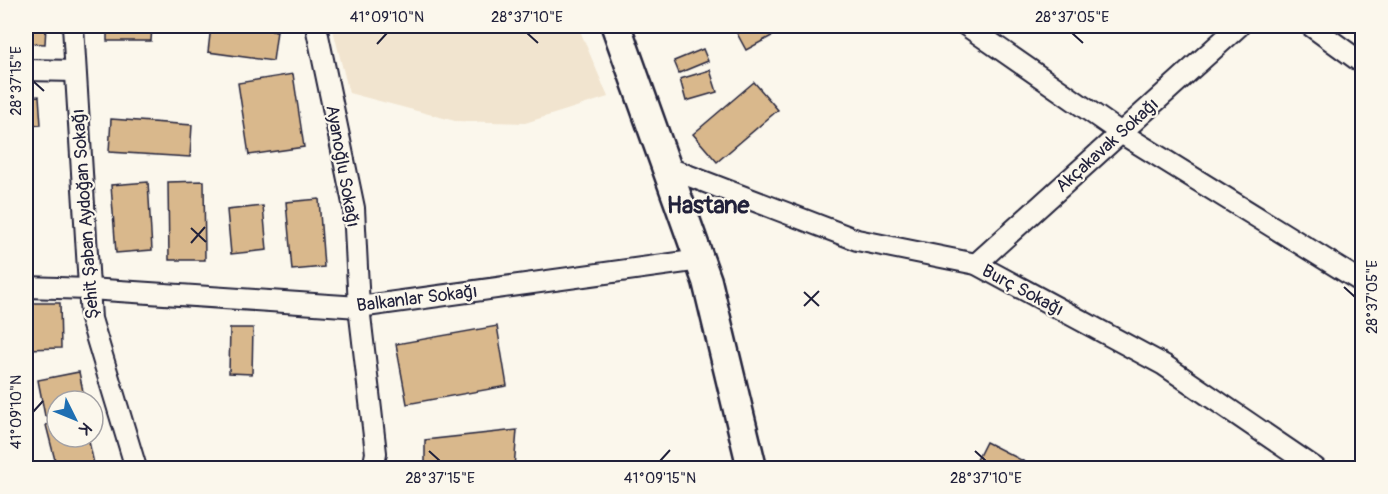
<svg xmlns="http://www.w3.org/2000/svg" width="1388" height="494" viewBox="0 0 1388 494" font-family="Pangolin,sans-serif">
  <style>
    .built { fill: #f1e4cf }
    .building { fill: #d9b88c; stroke: #22223b; stroke-width: 1.5 }
    .lines { fill: none; stroke-linecap: round; stroke-linejoin: round }
    .street-casing { stroke: #22223b; stroke-width: 24 }
    .secondary-casing { stroke: #22223b; stroke-width: 33 }
    .street { stroke: #fbf7ec; stroke-width: 20 }
    .secondary { stroke: #fbf7ec; stroke-width: 28 }
    .ticks { fill: none; stroke: #22223b; stroke-width: 2 }
    .labels { text-anchor: middle; stroke-width: 4.5; stroke-linejoin: round; paint-order: stroke }
    .street-label { font-size: 18px; fill: #22223b; stroke: #fbf7ec }
    .district-label { font-size: 24px; font-weight: bold; fill: #22223b; stroke: #fbf7ec }
    .neatline { fill: none; stroke: #22223b; stroke-width: 2 }
    .ticks-label { font-size: 15px; text-anchor: middle; fill: #22223b }
  </style>
  <rect width="100%" height="100%" fill="#fbf7ec"/>
  <filter id="ink" filterUnits="userSpaceOnUse"><feTurbulence type="fractalNoise" baseFrequency=".0167" numOctaves="2"/><feDisplacementMap in="SourceGraphic" scale="12" xChannelSelector="R" yChannelSelector="G"/><feConvolveMatrix kernelMatrix="1 2 1 2 8 2 1 2 1" color-interpolation-filters="sRGB"/></filter>
  <g filter="url(#ink)">
    <!-- built -->
    <polygon class="built" points="332,26 578,26 608,97 525,123 455,121 349,93"/>
    <!-- building -->
    <g class="building">
      <polygon points="26,26 46,26 45,44 26,43"/>
      <polygon points="107,26 152,26 151,41 107,41"/>
      <polygon points="211,26 237,26 277,31 273,61 208,52"/>
      <polygon points="733,26 787,26 788,27 746,50"/>
      <polygon points="703,49 708,61 679,73 674,61"/>
      <polygon points="710,70 717,92 686,101 680,79"/>
      <polygon points="293,74 304,147 249,155 238,83"/>
      <polygon points="754,82 778,110 717,162 693,134"/>
      <polygon points="39,96 41,125 26,126 26,97"/>
      <polygon points="111,119 192,125 190,157 109,152"/>
      <polygon points="204,181 205,260 169,260 168,182"/>
      <polygon points="148,182 152,250 116,253 111,185"/>
      <polygon points="319,199 324,267 292,270 286,202"/>
      <polygon points="263,206 267,250 231,254 227,210"/>
      <polygon points="26,303 60,303 61,348 26,349"/>
      <polygon points="497,326 507,386 407,404 396,344"/>
      <polygon points="230,328 253,328 252,374 229,373"/>
      <polygon points="79,372 85,401 57,401 57,413 45,416 38,380"/>
      <polygon points="57,422 57,437 88,437 95,468 57,468 46,425"/>
      <polygon points="517,430 514,468 425,468 425,440"/>
      <polygon points="986,442 1031,465 1029,468 973,468"/>
      <polygon points="28,451 31,468 26,468 26,452"/>
    </g>
    <g class="lines">
      <!-- street casing -->
      <g class="street-casing">
        <g id="street">
          <polyline points="73,26 91,319 136,468"/>
          <polyline points="316,26 354,208 359,307 376,453 373,468"/>
          <polyline points="967,26 1121,133 1362,282"/>
          <polyline points="1311,26 1362,63"/>
          <polyline points="26,70 75,71"/>
          <polyline points="666,167 857,240 976,264 1164,365 1315,468"/>
          <polyline points="976,264 1239,26"/>
          <polyline points="26,287 89,289 359,307 700,260"/>
        </g>
      </g>
      <!-- secondary casing -->
      <g class="secondary-casing">
        <polyline id="secondary" points="616,26 707,281 752,468"/>
      </g>
      <!-- street -->
      <use href="#street" class="street"/>
      <!-- secondary -->
      <use href="#secondary" class="secondary"/>
    </g>
  </g>
  <!-- ticks -->
  <path class="ticks" d="M 527,33 L 538,43M 1072,33 L 1083,43M 377,44 L 387,33M 33,81 L 44,91M 191,228 L 206,242M 191,243 L 205,227M 1344,287 L 1355,297M 804,292 L 819,306M 804,306 L 819,291M 33,412 L 43,401M 429,451 L 440,461M 975,451 L 986,461M 660,461 L 670,450"/>
  <g class="labels">
    <!-- street labels -->
    <g class="street-label">
      <text transform="translate(1107 145) rotate(-42)" y="6">Akçakavak Sokağı</text>
      <text transform="translate(343 166) rotate(80)" y="6">Ayanoğlu Sokağı</text>
      <text transform="translate(85 214) rotate(-94)" y="6">Şehit Şaban Aydoğan Sokağı</text>
      <text transform="translate(1023 290) rotate(28)" y="6">Burç Sokağı</text>
      <text transform="translate(417 298) rotate(-7)" y="6">Balkanlar Sokağı</text>
    </g>
    <!-- district labels -->
    <g class="district-label">
      <text x="708" y="213">Hastane</text>
    </g>
  </g>
  <!-- margin -->
  <rect width="1388" height="494" fill="none" stroke="#fbf7ec" stroke-width="66"/>
  <!-- north arrow -->
  <g transform="translate(75 419) rotate(133)"><circle r="28" fill="#fbf7ec" stroke="#a4a2a5" stroke-width="1.5"/>
  <path d="M0-4.5L10 22L0 15L-10 22Z" fill="#1f6fb2"/>
  <text y="-9" font-size="16" font-weight="bold" text-anchor="middle" fill="#22223b">K</text>
  </g>
  <rect x="33" y="33" width="1322" height="428" class="neatline"/>
  <g class="ticks-label">
    <text x="387" y="22">41°09'10"N</text>
    <text x="527" y="22">28°37'10"E</text>
    <text x="1072" y="22">28°37'05"E</text>
    <text transform="translate(16 81) rotate(-90)" y="5">28°37'15"E</text>
    <text transform="translate(1372 297) rotate(-90)" y="5">28°37'05"E</text>
    <text transform="translate(16 412) rotate(-90)" y="5">41°09'10"N</text>
    <text x="440" y="483">28°37'15"E</text>
    <text x="660" y="483">41°09'15"N</text>
    <text x="986" y="483">28°37'10"E</text>
  </g>
</svg>
